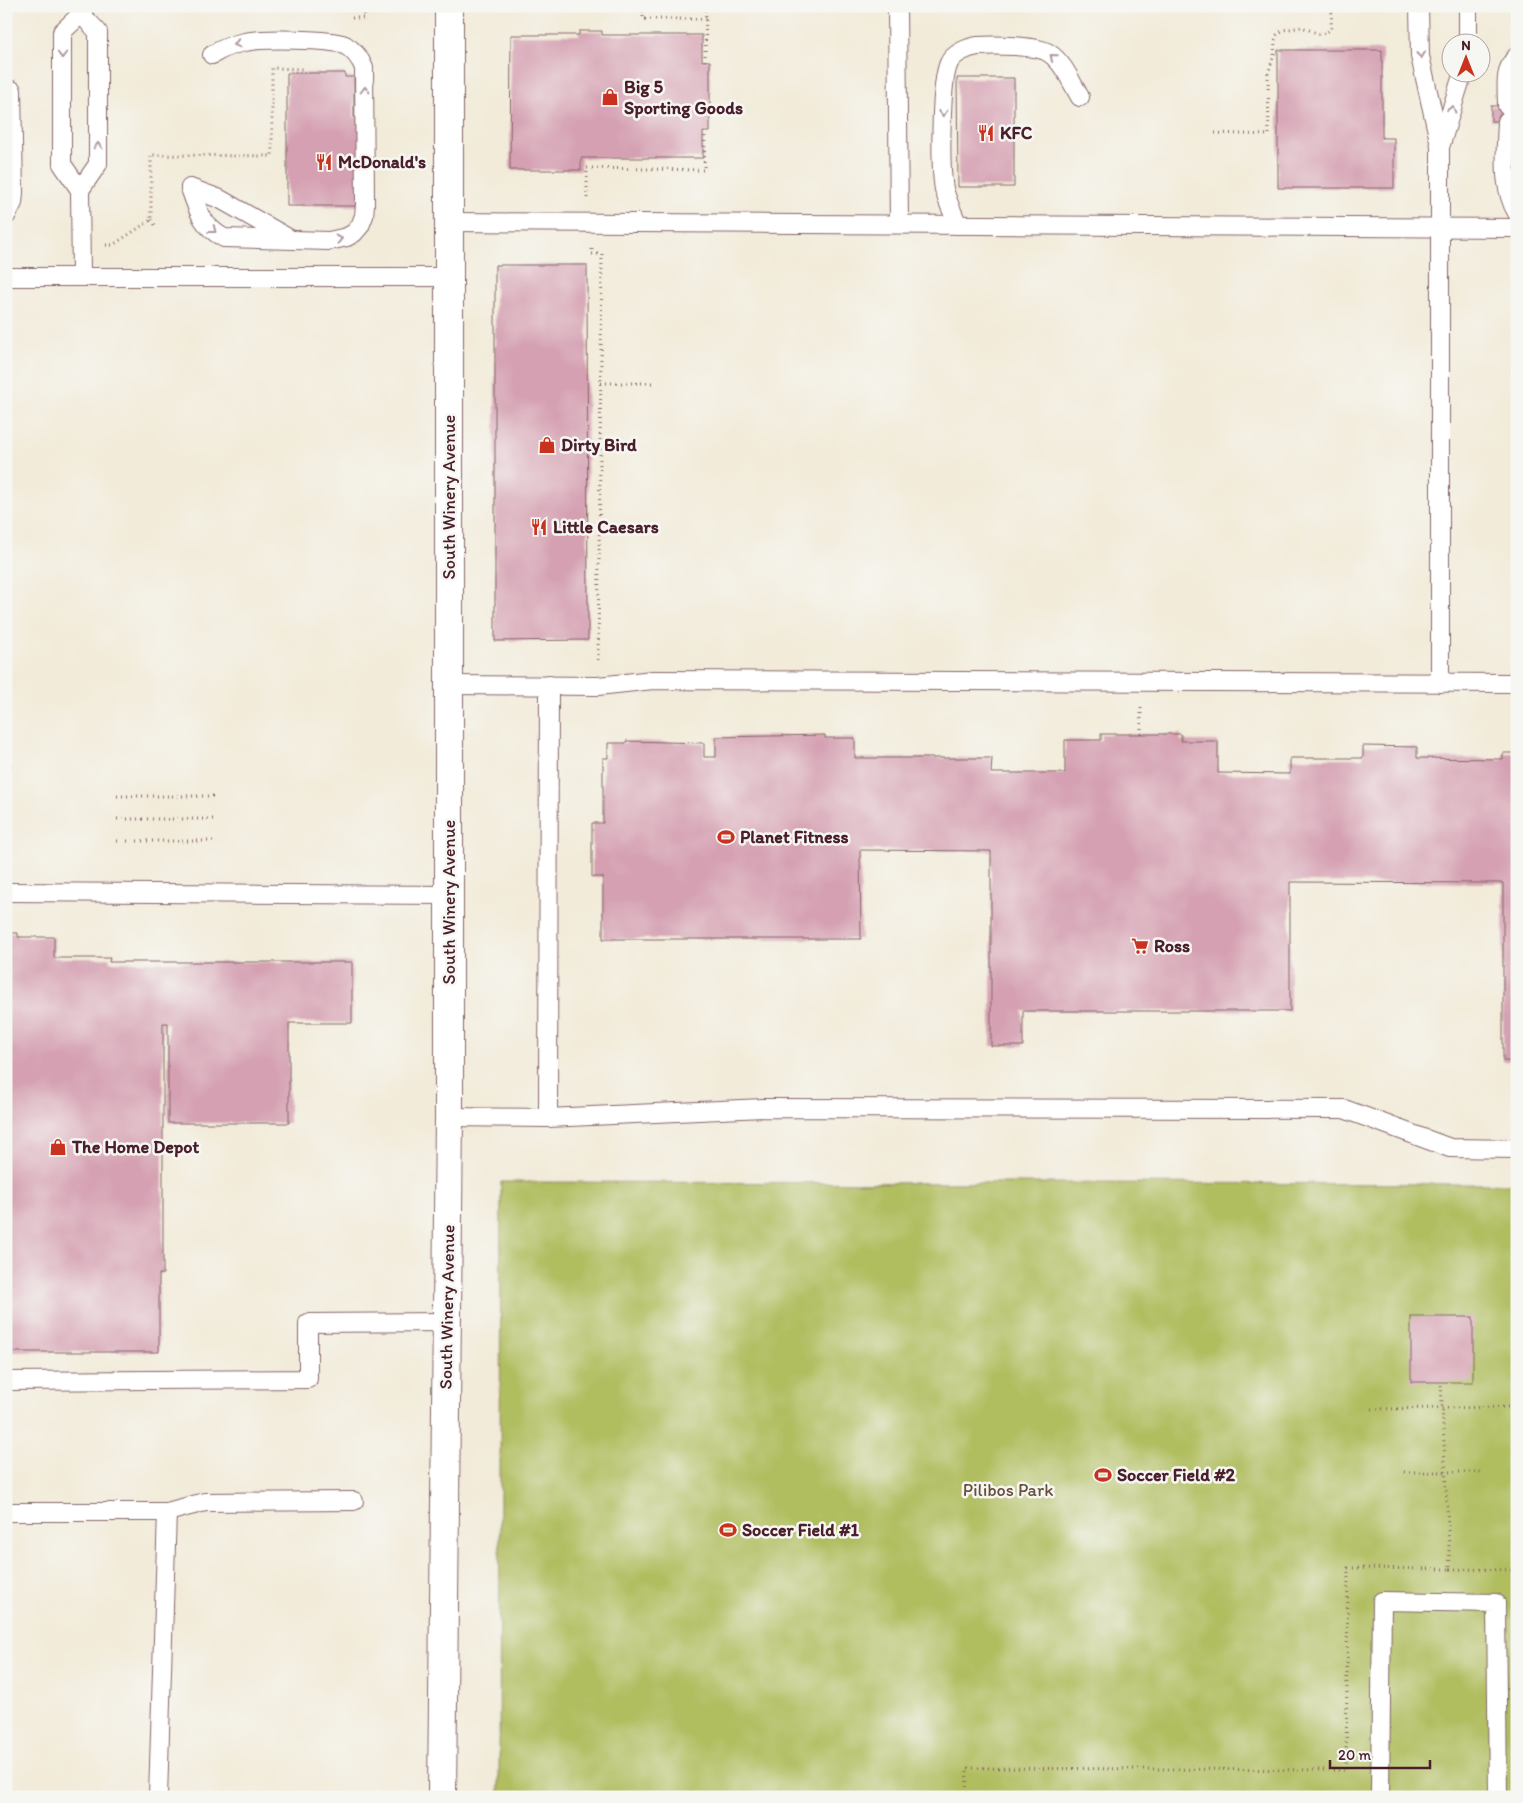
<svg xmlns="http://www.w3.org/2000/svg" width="1523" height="1803" viewBox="0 0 1523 1803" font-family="Itim,sans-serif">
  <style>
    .green { fill: #b1be61; stroke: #7e6e46 }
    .building { fill: #d5a1b2 }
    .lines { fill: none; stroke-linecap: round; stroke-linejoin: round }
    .service-casing { stroke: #856668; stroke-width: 20 }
    .minor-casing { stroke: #856668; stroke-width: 30 }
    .path { stroke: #856668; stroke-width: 3; stroke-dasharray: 1 4; stroke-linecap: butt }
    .service { stroke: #fff; stroke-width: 18 }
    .minor { stroke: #fff; stroke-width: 28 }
    .oneway { stroke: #ae9aa0 }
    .labels { text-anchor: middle; stroke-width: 5; stroke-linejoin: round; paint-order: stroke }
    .poi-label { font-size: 18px; font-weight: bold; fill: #4a1f2b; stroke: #f6f6f2; text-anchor: start }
    .street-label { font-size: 18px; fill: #4a1f2b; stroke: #f6f6f2 }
    .park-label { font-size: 18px; fill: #694f3b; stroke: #f6f6f2 }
  </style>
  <rect width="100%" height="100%" fill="#f6f6f2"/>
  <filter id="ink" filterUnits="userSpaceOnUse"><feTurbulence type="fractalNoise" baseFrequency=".02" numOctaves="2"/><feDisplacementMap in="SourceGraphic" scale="10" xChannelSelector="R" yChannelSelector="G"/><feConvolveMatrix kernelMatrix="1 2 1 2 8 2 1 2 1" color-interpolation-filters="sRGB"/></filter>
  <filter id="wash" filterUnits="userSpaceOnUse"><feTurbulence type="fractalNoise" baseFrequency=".0096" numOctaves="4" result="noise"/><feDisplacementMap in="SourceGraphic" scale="20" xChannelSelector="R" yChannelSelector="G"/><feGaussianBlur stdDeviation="1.12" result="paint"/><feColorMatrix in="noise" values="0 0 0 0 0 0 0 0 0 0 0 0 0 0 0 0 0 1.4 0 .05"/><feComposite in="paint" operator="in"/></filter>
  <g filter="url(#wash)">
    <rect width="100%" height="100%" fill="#f2ebd9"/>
    <!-- green -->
    <polygon class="green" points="501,1182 1517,1184 1517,1797 499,1797"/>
    <g id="blocks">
      <!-- building -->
      <g class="building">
        <polygon points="579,31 602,31 602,35 702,35 702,61 710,61 710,132 703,132 703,158 581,158 581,170 510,170 511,35 579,35"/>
        <polygon points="1278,50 1382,50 1382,138 1394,138 1394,188 1278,188"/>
        <polygon points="287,73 345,73 345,77 354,77 354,117 361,117 361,206 287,206"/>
        <polygon points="957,78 1014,78 1014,187 958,187"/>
        <rect x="1491" y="106" width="26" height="15"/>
        <polygon points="495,265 587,265 588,640 495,641"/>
        <polygon points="1101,734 1181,734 1181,741 1218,741 1218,773 1290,774 1290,758 1363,758 1363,746 1417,747 1417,758 1503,759 1503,753 1517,753 1517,1061 1503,1061 1503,883 1290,882 1290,1011 1023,1011 1023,1046 991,1046 991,851 860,850 861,939 603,939 603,877 592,877 592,823 603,823 603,758 608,758 608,743 626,743 626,741 704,743 704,757 716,757 716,737 825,735 825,738 855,738 855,758 992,758 991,773 1065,773 1065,740 1101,740"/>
        <polygon points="6,933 18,933 18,937 54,937 54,958 110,958 109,962 352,962 352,1023 289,1023 289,1123 168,1123 168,1023 163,1023 163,1274 159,1274 159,1352 6,1352"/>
        <rect x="1411" y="1317" width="62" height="65"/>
      </g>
    </g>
  </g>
  <g filter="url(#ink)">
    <use href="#blocks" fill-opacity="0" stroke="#856668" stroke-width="1"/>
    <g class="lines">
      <!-- service casing -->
      <g class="service-casing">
        <g id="service">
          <polyline points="897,6 899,224"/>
          <polyline points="1419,6 1420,56 1440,145 1440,683"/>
          <polyline points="81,14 62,32 62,164 80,190 81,277"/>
          <polyline points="1468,42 1468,6"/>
          <path d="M 1507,106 C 1507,89 1503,69 1517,56"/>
          <path d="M 1507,121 C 1506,152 1501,186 1517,213"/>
          <polyline points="1441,144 1463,72"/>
          <path d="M 190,188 C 198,211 202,226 224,238 L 329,241 L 347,237 L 354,233 L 360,226 L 364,216 L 365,204 L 364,68 C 360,58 355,51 345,45 C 331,39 261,38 245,42 C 233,44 223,48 212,55"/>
          <polyline points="190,188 220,199 290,239"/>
          <polyline points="80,190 98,164 98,32 81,14 81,6"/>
          <polyline points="6,216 13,203 14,193 12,90"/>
          <polyline points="449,222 1517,228"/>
          <path d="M 958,225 C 953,213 947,201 944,189 C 940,167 940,82 949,63 C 953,54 968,47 978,46 C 993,45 1037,45 1049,53 C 1064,63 1071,82 1080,97"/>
          <polyline points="6,277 449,277"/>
          <polyline points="449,685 598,686 653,680 1517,683"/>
          <polyline points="6,892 449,895"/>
          <polyline points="449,1117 548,1118 763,1108 1344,1109 1450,1148 1517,1149"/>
          <polyline points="548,1118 549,685"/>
          <polyline points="6,1381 308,1379 308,1323 447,1322"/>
          <polyline points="6,1512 167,1512 158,1797"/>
          <polyline points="167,1512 205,1502 354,1501"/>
          <polyline points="1380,1797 1382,1601 1496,1603 1498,1797"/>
        </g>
      </g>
      <!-- minor casing -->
      <g class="minor-casing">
        <polyline id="minor" points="442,1797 449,1117 449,6"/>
      </g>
      <!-- path -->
      <g class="path">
        <polyline points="643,6 643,19 706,19"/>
        <polyline points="352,18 364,18 364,6"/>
        <polyline points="705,61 706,6"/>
        <polyline points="1215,133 1269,135 1268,74 1274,55 1275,40 1277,35 1283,30 1302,27 1319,34 1326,33 1331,29 1332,6"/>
        <polyline points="587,198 587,168 704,170 705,132"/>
        <polyline points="151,220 156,226"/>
        <polyline points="106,245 113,245 151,220 151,155 272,156 272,68 302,69"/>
        <polyline points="592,249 592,254 602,254 598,660"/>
        <polyline points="601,383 654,383"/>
        <polyline points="1141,734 1141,708"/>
        <polyline points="6,766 16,766"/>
        <polyline points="117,796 216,796"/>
        <polyline points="6,802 16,802"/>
        <polyline points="117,819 216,819"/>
        <polyline points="6,838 16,838"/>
        <polyline points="117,841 216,841"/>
        <polyline points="1372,1409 1511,1407"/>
        <polyline points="1404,1472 1484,1472"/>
        <polyline points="1450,1569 1517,1570"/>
        <polyline points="966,1797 967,1768 1346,1770 1348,1568 1450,1569 1441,1382"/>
      </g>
      <!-- service -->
      <use href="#service" class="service"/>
      <!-- minor -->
      <use href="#minor" class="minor"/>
    </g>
    <!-- one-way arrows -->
    <defs><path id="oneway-chevron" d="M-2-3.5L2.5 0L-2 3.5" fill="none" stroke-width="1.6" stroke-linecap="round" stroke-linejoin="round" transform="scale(1.25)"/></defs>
    <g class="oneway">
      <use href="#oneway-chevron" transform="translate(237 44) rotate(165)"/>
      <use href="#oneway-chevron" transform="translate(62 55) rotate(90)"/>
      <use href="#oneway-chevron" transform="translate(1421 55) rotate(84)"/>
      <use href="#oneway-chevron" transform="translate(1053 57) rotate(-140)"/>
      <use href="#oneway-chevron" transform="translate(365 90) rotate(-90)"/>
      <use href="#oneway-chevron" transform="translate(1452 109) rotate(-73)"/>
      <use href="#oneway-chevron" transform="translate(943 113) rotate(91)"/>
      <use href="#oneway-chevron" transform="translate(98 146) rotate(-90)"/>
      <use href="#oneway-chevron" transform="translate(213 230) rotate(38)"/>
      <use href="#oneway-chevron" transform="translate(339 239) rotate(-13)"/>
    </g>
  </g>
  <!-- icons -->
  <defs>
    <g id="shop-bare" transform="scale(1.35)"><path d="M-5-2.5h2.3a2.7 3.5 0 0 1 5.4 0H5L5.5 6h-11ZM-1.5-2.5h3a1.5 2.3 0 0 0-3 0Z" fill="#c8321e" stroke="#f6f6f2" stroke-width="2.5" paint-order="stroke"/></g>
    <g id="restaurant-bare" transform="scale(1.35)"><path d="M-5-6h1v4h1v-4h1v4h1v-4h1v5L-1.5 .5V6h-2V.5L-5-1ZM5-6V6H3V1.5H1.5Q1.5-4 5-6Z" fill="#c8321e" stroke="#f6f6f2" stroke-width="2.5" paint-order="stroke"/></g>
    <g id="stadium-bare" transform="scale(1.35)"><path d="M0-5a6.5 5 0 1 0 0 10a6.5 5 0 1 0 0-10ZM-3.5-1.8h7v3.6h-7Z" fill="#c8321e" stroke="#f6f6f2" stroke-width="2.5" paint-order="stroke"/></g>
    <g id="supermarket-bare" transform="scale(1.35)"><path d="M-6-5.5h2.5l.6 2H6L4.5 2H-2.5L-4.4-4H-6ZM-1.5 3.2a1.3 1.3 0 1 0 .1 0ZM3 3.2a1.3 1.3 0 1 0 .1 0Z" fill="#c8321e" stroke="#f6f6f2" stroke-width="2.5" paint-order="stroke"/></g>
  </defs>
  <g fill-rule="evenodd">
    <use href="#shop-bare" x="610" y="97"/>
    <use href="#restaurant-bare" x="986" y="133"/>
    <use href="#restaurant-bare" x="324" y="162"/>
    <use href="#shop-bare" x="547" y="445"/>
    <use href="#restaurant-bare" x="539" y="527"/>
    <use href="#stadium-bare" x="726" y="837"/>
    <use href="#supermarket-bare" x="1140" y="946"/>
    <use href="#shop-bare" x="58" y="1147"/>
    <use href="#stadium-bare" x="1103" y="1475"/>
    <use href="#stadium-bare" x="728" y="1530"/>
  </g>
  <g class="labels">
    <!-- poi labels -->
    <g class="poi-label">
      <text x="624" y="93">Big 5<tspan x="624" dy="21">Sporting Goods</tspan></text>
      <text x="1000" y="139">KFC</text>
      <text x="338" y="168">McDonald's</text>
      <text x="561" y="451">Dirty Bird</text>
      <text x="553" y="533">Little Caesars</text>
      <text x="740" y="843">Planet Fitness</text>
      <text x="1154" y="952">Ross</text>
      <text x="72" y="1153">The Home Depot</text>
      <text x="1117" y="1481">Soccer Field #2</text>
      <text x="742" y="1536">Soccer Field #1</text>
    </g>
    <!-- street labels -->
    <g class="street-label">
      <text transform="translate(449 497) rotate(-90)" y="6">South Winery Avenue</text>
      <text transform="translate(449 902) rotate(-90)" y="6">South Winery Avenue</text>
      <text transform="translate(447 1307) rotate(-89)" y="6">South Winery Avenue</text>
    </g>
    <!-- park labels -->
    <g class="park-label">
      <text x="1008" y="1496">Pilibos Park</text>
    </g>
  </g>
  <!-- margin -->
  <rect width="1523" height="1803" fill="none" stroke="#f6f6f2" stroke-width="25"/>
  <!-- north arrow -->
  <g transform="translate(1466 58)"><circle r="24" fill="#f6f6f2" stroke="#b1a0a2"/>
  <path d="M0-4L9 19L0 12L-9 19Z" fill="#c8321e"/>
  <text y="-8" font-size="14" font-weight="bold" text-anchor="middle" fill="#4a1f2b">N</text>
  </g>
  <!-- scale -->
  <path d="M1330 1760v8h100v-8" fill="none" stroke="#4a1f2b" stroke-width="2.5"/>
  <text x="1338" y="1760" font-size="15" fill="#4a1f2b" stroke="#f6f6f2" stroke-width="4" paint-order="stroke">20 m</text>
</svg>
